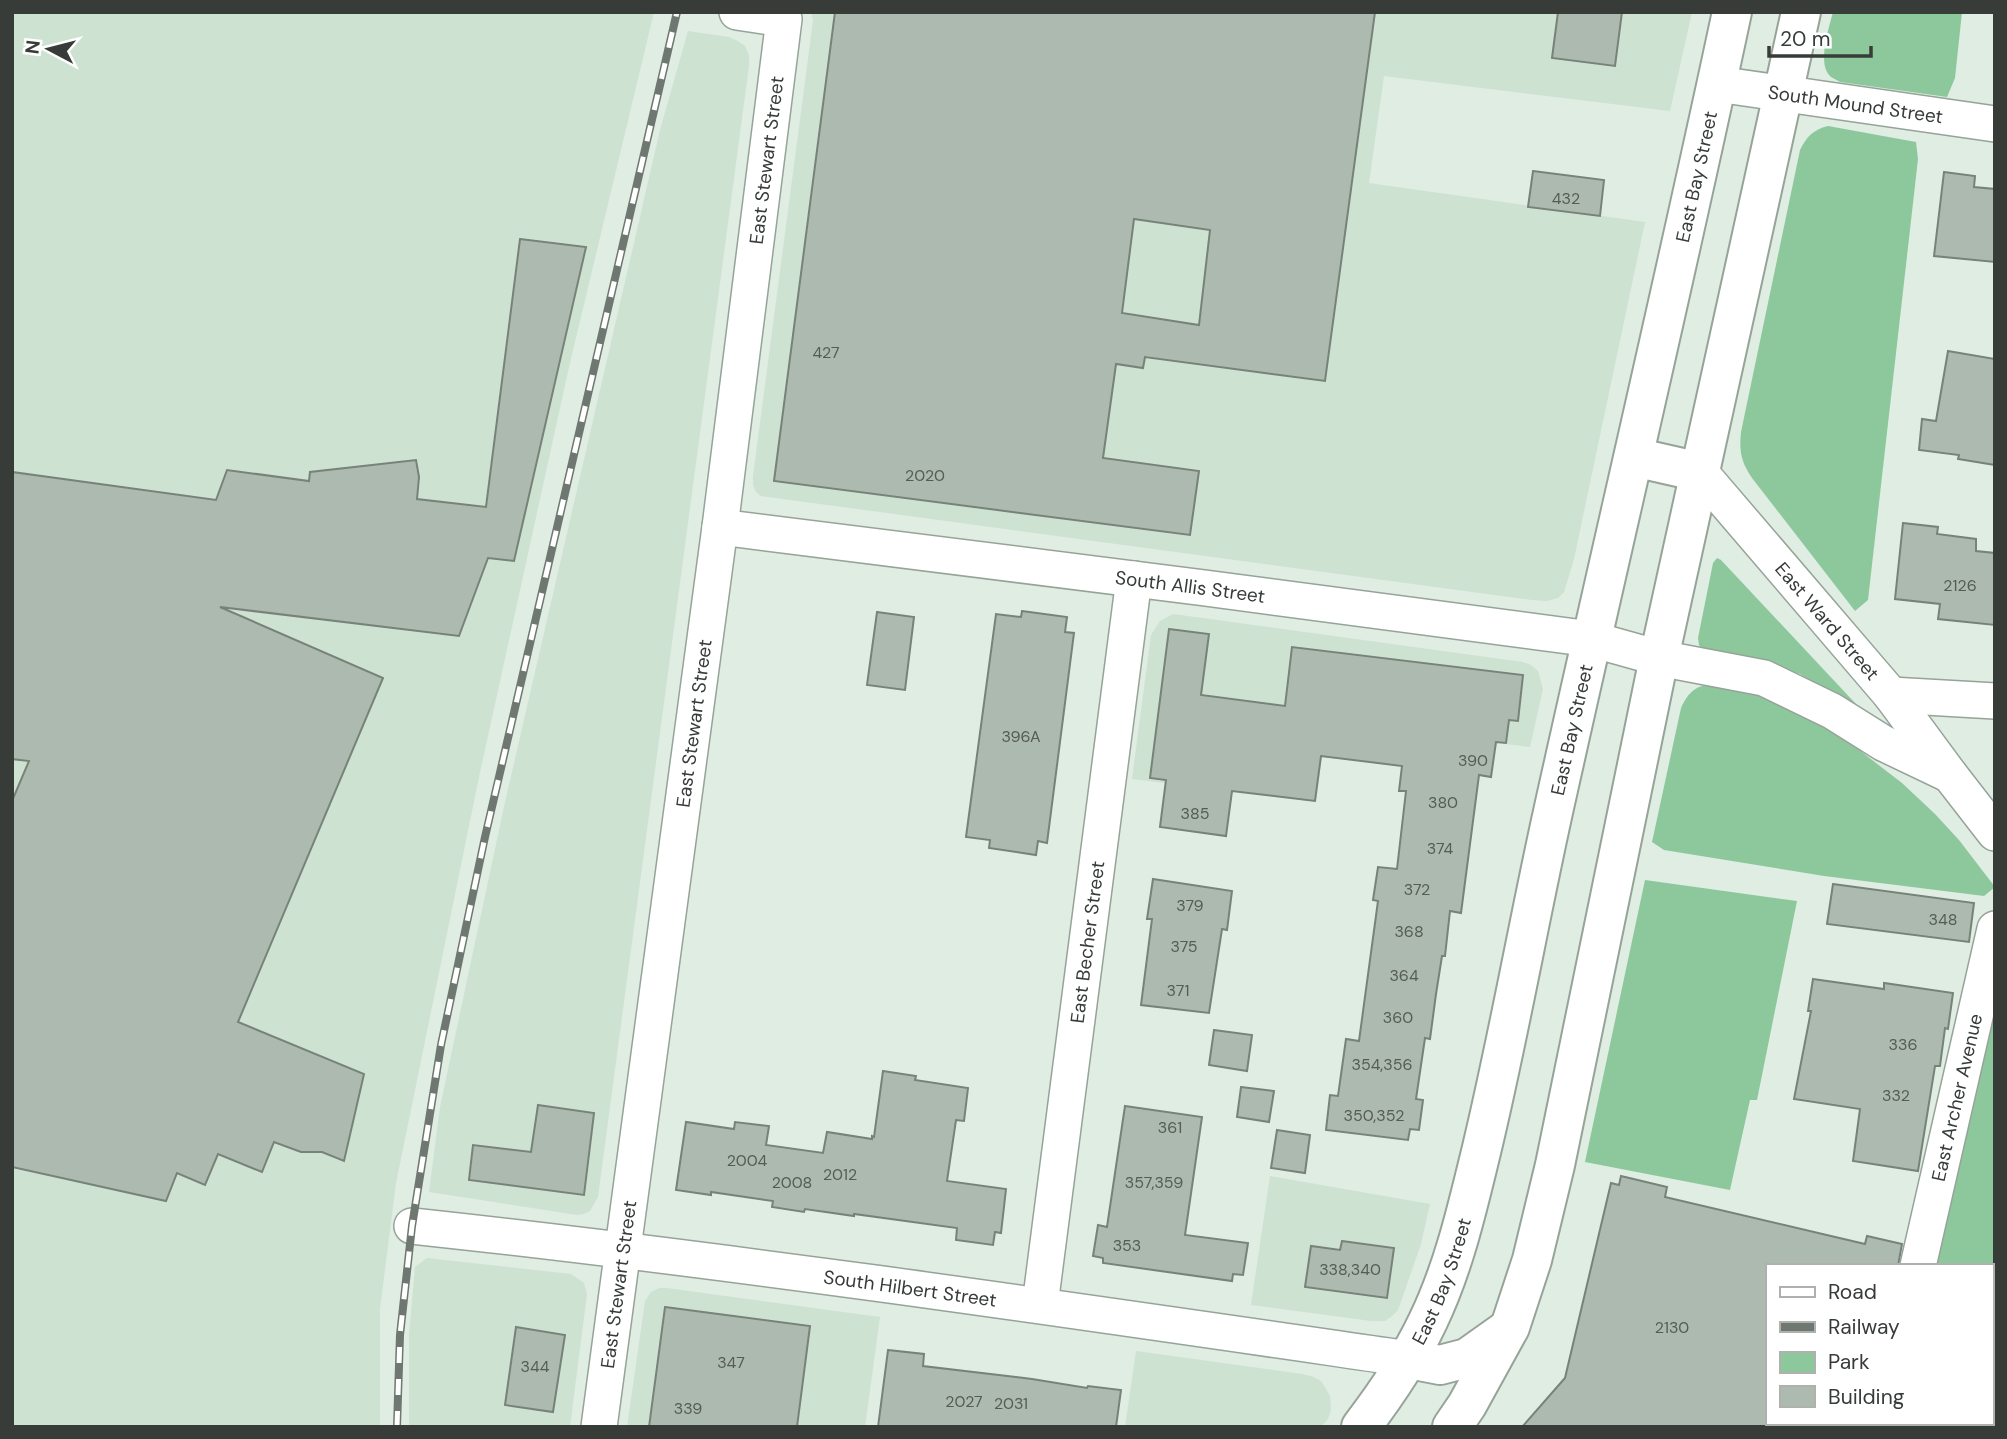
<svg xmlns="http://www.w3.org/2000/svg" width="2007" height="1439" viewBox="0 0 2007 1439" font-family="'DM Sans',sans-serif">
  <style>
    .built { fill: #cee2d2 }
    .green { fill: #8dc89c }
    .building { fill: #adbab0; stroke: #778379; stroke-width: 2; fill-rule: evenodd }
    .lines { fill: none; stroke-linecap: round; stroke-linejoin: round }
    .minor-casing { stroke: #96a399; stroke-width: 38 }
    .major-casing { stroke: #96a399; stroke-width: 42 }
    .minor { stroke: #fff; stroke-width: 35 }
    .major { stroke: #fff; stroke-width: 38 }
    .rail-casing { stroke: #6f7771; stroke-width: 8 }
    .rail { stroke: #fff; stroke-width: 5; stroke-dasharray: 16; stroke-linecap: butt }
    .labels { text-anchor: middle; stroke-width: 5; stroke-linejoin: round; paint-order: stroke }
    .number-label { font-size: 16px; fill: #545c56 }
    .street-label { font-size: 19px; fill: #373c38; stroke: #fff }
  </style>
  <rect width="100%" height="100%" fill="#dfede2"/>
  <!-- built -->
  <g class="built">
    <polygon points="12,12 654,12 569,367 479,777 396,1183 380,1309 380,1427 12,1427"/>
    <polygon points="811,12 1692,12 1670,111 1384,76 1369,183 1645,222 1574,559 1564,592 1558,598 1547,601 1532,600 761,496 756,492 753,485 753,476 813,21"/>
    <polygon points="688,31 729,37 738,41 745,46 749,55 749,66 598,1197 590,1211 584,1214 577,1215 429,1192 440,1107 505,802 660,130"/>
    <polygon points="1173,614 1523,662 1531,665 1538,671 1543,689 1530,747 1417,733 1405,736 1401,766 1322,757 1316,802 1132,779 1151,635 1160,621"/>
    <polygon points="1270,1176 1430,1204 1421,1244 1398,1310 1392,1316 1385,1321 1371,1321 1251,1305"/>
    <polygon points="427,1258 571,1274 584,1283 587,1294 570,1427 409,1427 409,1334 415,1267"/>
    <polygon points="659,1288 667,1288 880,1317 865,1427 627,1427 645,1301 651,1292"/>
    <polygon points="1136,1351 1302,1374 1314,1377 1322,1382 1330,1396 1331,1410 1328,1419 1321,1427 1125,1427"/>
  </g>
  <!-- green -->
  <g class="green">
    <path d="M 1833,12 L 1962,12 L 1955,78 L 1947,97 L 1840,82 C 1839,81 1830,77 1830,76 C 1817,63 1829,28 1833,12 Z"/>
    <path d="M 1828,126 L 1916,142 L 1918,159 L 1868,600 L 1855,611 L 1752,478 C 1741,462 1739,451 1741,432 L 1800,150 C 1807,136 1813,130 1828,126 Z"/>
    <polygon points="1717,558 1721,560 1870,719 1800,674 1767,664 1704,653 1699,645 1698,638 1713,563"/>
    <path d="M 1714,684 L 1754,692 L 1837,733 L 1902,783 L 1935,814 L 1959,840 L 1995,887 L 1984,896 L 1824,876 L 1664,850 L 1652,842 L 1681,708 C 1688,692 1696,685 1714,684 Z"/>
    <polygon points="1645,880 1797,901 1757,1100 1750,1100 1730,1190 1585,1162"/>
    <polygon points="1995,994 1995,1427 1898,1427 1899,1423 1991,1423 1991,1266 1935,1266"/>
  </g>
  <!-- building -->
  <g class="building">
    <path d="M 835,12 L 1375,12 L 1325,381 L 1145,357 L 1143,368 L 1116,364 L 1103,458 L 1199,471 L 1190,535 L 774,481 ZM 1134,219 L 1210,230 L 1199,325 L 1122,313 Z"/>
    <polygon points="1558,12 1622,12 1615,66 1552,58"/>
    <polygon points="1533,171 1604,180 1600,216 1528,207"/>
    <polygon points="1944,172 1975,176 1974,187 1995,189 1995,262 1934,256"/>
    <polygon points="520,239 586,247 514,561 488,558 459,636 220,607 383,678 238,1022 364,1074 344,1161 322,1152 301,1152 274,1142 262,1172 218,1154 205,1185 177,1173 166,1201 12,1167 12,801 29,761 12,759 12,472 216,500 227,470 309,481 310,472 416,460 419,477 417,499 486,507"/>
    <polygon points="1948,351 1995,359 1995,465 1958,459 1959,455 1919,450 1922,419 1936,421"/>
    <polygon points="1903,523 1938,527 1937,534 1976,539 1976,551 1995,553 1995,625 1938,619 1940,604 1895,599"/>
    <polygon points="1022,611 1067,617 1065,632 1074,633 1047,843 1038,841 1036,855 989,848 990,840 966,837 996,614 1021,617"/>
    <polygon points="877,612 914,617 905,690 867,685"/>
    <polygon points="1169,629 1209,634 1201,695 1285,706 1292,647 1523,675 1518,721 1509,720 1506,743 1496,742 1491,777 1479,775 1461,913 1450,911 1445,956 1442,956 1436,994 1430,1039 1425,1038 1416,1099 1423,1100 1419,1130 1410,1129 1408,1140 1326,1130 1330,1095 1338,1096 1346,1039 1359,1041 1378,901 1373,900 1378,867 1397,869 1406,791 1399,791 1402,766 1321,756 1315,801 1232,791 1226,836 1160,827 1166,780 1150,778"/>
    <polygon points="1153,879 1232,891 1227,930 1222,929 1209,1013 1141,1005 1152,919 1147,919"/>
    <polygon points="1833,884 1974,903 1969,942 1827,924"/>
    <polygon points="1813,979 1884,989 1884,983 1953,993 1948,1029 1945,1028 1940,1066 1935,1066 1918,1171 1853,1161 1860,1109 1794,1099 1811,1011 1808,1011"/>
    <polygon points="1214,1030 1252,1035 1247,1071 1209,1065"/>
    <polygon points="883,1071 916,1076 915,1080 968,1088 964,1121 956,1120 947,1181 1006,1189 1001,1233 995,1232 993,1245 956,1240 957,1228 854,1214 854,1216 805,1209 804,1212 772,1207 773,1201 711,1192 711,1195 676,1190 686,1122 734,1129 735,1122 769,1126 766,1145 823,1153 827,1132 872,1139 872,1136 874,1137"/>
    <polygon points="1241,1087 1274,1091 1269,1122 1237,1117"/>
    <polygon points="538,1105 594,1113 584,1195 469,1180 473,1145 531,1152"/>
    <polygon points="1125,1106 1202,1117 1185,1235 1248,1243 1243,1275 1233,1274 1232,1281 1103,1263 1103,1258 1093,1256 1098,1225 1107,1227"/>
    <polygon points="1277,1130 1310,1135 1305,1173 1271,1168"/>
    <polygon points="1621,1176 1667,1187 1665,1197 1865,1244 1867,1236 1902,1244 1898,1266 1767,1266 1767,1427 1522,1427 1565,1378 1611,1183 1619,1185"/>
    <polygon points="1342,1241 1394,1248 1387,1298 1305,1287 1311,1246 1340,1250"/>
    <polygon points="665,1307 810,1326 797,1427 649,1427"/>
    <polygon points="516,1327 565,1335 553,1412 505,1405"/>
    <polygon points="888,1350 924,1354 923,1366 1032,1379 1087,1388 1088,1386 1121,1390 1116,1427 878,1427"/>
  </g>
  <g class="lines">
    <!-- minor casing -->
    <g class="minor-casing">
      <g id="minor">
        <path id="s1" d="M 1717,84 L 1995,124"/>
        <path id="s2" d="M 1700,472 L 1891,695 L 1950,775 L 1995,833"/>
        <path id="s3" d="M 720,527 L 1205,588 L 1591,639 L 1659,658 L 1764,678 L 1832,711 L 1883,743 L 1950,775"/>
        <polyline points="1891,695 1995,701"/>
        <path id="s4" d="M 412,1226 C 745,1262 1077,1311 1409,1359"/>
        <path id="s5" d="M 1918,1266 L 1995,929"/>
        <path id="s6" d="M 1040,1305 L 1134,579"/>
        <path id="s7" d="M 599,1427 L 720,527 L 784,19 L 737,12"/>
        <polyline points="1882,1427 1883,1423"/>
      </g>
    </g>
    <!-- major casing -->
    <g class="major-casing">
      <g id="major">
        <polyline points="1634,457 1700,472"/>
        <polyline points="1409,1359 1440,1365 1467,1358 1505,1331"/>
        <path id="s8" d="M 1361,1427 C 1387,1393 1410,1359 1428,1321 C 1454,1267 1467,1209 1481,1152 C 1508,1040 1528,925 1553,812 C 1612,546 1675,280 1732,12"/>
        <polyline points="1452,1427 1467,1405 1510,1327 1532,1260 1555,1165 1659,658 1801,12"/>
      </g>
    </g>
    <!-- minor -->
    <use href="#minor" class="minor"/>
    <!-- major -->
    <use href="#major" class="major"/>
    <!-- rail casing -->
    <g class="rail-casing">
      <polyline id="rail" points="397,1427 400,1335 412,1226 441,1045 485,837 677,12"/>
    </g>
    <!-- rail -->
    <use href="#rail" class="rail"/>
  </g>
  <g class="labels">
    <!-- number labels -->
    <g class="number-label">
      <text x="1566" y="204">432</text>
      <text x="826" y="358">427</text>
      <text x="925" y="481">2020</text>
      <text x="1960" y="591">2126</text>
      <text x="1021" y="742">396A</text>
      <text x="1473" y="766">390</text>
      <text x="1443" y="808">380</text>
      <text x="1195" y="819">385</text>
      <text x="1440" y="854">374</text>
      <text x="1417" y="895">372</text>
      <text x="1190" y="911">379</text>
      <text x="1943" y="925">348</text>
      <text x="1409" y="937">368</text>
      <text x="1184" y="952">375</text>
      <text x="1404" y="981">364</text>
      <text x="1178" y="996">371</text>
      <text x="1398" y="1023">360</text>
      <text x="1903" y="1050">336</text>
      <text x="1382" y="1070">354,356</text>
      <text x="1896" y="1101">332</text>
      <text x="1374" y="1121">350,352</text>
      <text x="1170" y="1133">361</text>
      <text x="747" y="1166">2004</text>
      <text x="840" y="1180">2012</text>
      <text x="792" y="1188">2008</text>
      <text x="1154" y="1188">357,359</text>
      <text x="1127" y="1251">353</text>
      <text x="1350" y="1275">338,340</text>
      <text x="1672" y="1333">2130</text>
      <text x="731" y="1368">347</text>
      <text x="535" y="1372">344</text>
      <text x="964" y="1407">2027</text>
      <text x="1011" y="1409">2031</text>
      <text x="688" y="1414">339</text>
    </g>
    <!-- street labels -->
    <g class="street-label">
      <text dy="7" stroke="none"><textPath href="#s1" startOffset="140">South Mound Street</textPath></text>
      <text dy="7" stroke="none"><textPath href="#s7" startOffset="1278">East Stewart Street</textPath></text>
      <text dy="7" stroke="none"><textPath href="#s8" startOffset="1302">East Bay Street</textPath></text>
      <text dy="7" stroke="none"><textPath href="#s3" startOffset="474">South Allis Street</textPath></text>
      <text dy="7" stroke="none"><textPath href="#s2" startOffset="196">East Ward Street</textPath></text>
      <text dy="7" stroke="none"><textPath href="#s7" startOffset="710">East Stewart Street</textPath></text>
      <text dy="7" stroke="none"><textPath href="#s8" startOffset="735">East Bay Street</textPath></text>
      <text dy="7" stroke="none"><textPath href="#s6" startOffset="366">East Becher Street</textPath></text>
      <text dy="7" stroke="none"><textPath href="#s5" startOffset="173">East Archer Avenue</textPath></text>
      <text dy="7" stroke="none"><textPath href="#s8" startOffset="168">East Bay Street</textPath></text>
      <text dy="7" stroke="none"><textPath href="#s7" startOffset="144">East Stewart Street</textPath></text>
      <text dy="7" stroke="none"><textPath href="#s4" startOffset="502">South Hilbert Street</textPath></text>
    </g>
  </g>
  <!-- border -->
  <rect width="2007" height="1439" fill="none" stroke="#373c38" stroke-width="28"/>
  <!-- legend -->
  <rect x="1766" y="1264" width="228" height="161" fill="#ffffff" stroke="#afb1af" stroke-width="2"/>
  <rect x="1780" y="1287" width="35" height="10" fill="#ffffff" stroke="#afb1af" stroke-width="2"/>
  <text x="1828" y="1299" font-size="21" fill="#373c38">Road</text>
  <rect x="1780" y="1322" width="35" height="10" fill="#6f7771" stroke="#afb1af" stroke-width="2"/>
  <text x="1828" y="1334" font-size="21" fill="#373c38">Railway</text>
  <rect x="1780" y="1352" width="35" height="21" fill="#8dc89c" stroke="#afb1af" stroke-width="2"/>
  <text x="1828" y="1369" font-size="21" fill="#373c38">Park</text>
  <rect x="1780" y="1386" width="35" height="21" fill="#adbab0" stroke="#afb1af" stroke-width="2"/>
  <text x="1828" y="1404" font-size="21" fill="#373c38">Building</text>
  <!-- north arrow -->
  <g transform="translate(49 49) rotate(277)" stroke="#ffffff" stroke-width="5" paint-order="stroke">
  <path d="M0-5L12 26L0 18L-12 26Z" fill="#373c38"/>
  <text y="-10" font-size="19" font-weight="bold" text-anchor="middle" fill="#373c38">N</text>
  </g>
  <!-- scale -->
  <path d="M1769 46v10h102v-10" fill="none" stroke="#373c38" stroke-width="3.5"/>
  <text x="1780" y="46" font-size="21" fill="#373c38" stroke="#ffffff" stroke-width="5" paint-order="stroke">20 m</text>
</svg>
